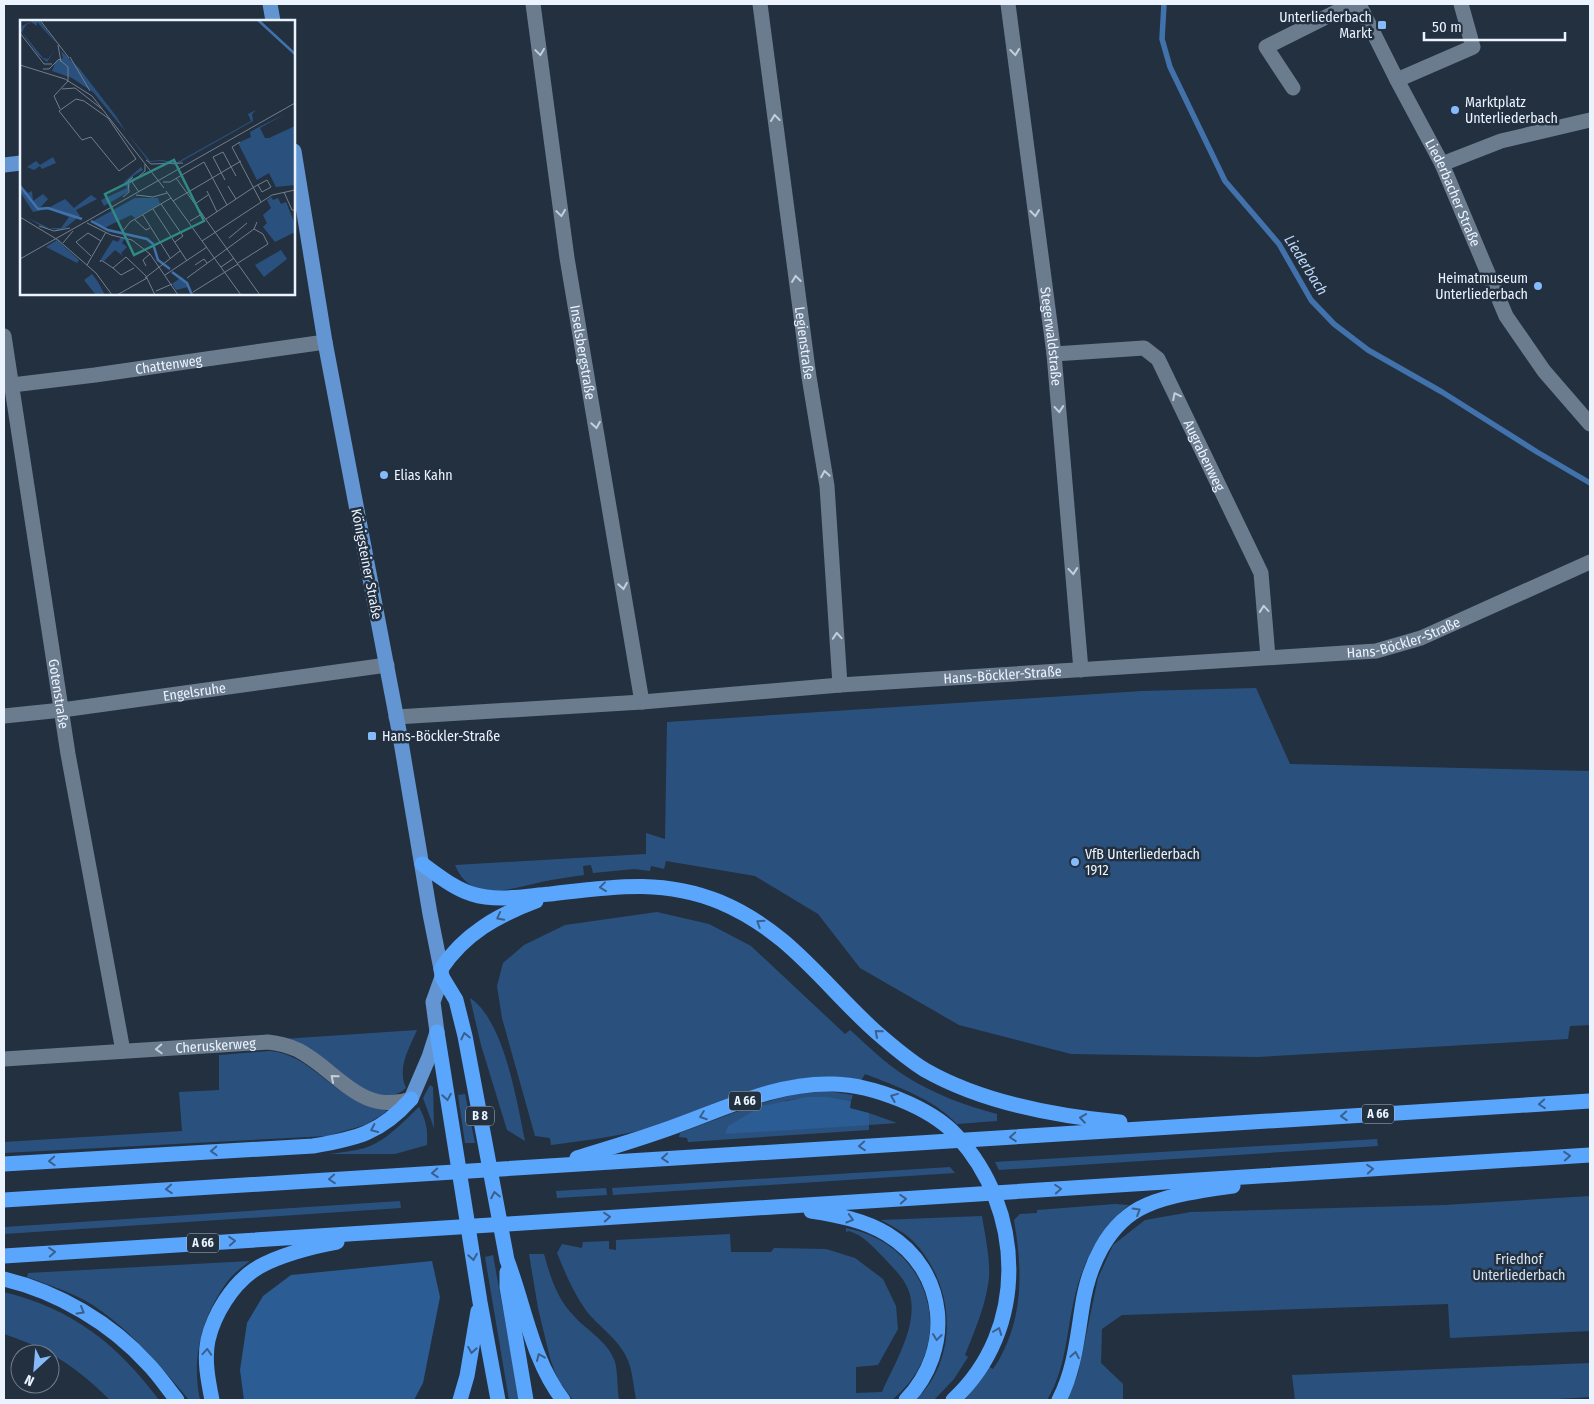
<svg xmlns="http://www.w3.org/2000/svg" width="1594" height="1404" viewBox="0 0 1594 1404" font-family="'Fira Sans Condensed',sans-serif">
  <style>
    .green { fill: #2a517e }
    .forest { fill: #2c5c94 }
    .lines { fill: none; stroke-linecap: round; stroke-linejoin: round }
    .stream { stroke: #4172ab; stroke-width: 5.5 }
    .minor { stroke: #6c7c8f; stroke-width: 15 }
    .major { stroke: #6295d1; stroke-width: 15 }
    .highway { stroke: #5ba6fd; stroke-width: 15 }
    .oneway { stroke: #c4cfdd }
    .oneway2 { stroke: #395f8c }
    .poi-dot { fill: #86bbfb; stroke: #233040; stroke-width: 2 }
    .labels { text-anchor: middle; stroke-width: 5; stroke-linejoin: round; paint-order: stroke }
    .shield { fill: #233040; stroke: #aeb8c5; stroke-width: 1 }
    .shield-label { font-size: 12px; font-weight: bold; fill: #eaf3fe }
    .poi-label { font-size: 14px; fill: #eaf3fe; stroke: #233040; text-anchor: start }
    .street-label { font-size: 14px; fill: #eaf3fe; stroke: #233040 }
    .park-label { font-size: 14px; fill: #d3e1f1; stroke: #233040 }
    .water-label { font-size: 15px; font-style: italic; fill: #bcd7f7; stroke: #233040 }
    .inset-river { fill: none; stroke: #4172ab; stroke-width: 2.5 }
    .inset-road { fill: none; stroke: #737e8c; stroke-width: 1 }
    .view { fill: #308984; fill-opacity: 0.15; stroke: #308984; stroke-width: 2.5 }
    .inset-edge { fill: none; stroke: #eaf3fe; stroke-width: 2.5 }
  </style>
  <rect width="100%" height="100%" fill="#233040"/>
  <!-- green -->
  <g class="green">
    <path d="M 1256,688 L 1290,764 L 1590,771 L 1590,1025 L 1570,1026 L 1568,1039 L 1258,1057 L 1071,1054 L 959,1025 L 860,968 L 818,914 L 755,876 L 666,861 L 664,869 L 651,866 L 650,871 L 634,869 L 593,873 L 591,865 L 583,866 L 584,875 C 569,877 555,879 541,882 C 510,889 471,904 455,865 L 646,854 L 646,833 L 665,839 L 667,722 L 1142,691 Z"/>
    <path d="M 657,912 L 709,924 L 751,946 L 845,1034 L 850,1030 C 868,1046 886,1064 907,1077 C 934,1094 966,1106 997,1114 L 997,1121 L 957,1124 C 934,1099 896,1086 865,1074 L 861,1081 C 787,1065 727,1103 660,1125 C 625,1136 587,1140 551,1145 L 550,1138 L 535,1136 L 502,1018 L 497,986 L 503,963 L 524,945 L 565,925 Z"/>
    <path d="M 470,998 C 504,1020 517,1102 525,1141 L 507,1130 L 481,1045 Z"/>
    <path d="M 417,1030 C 409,1049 397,1067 406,1088 C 382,1109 347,1080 326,1066 C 312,1057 298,1048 283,1039 Z"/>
    <path d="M 270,1051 C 302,1054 321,1079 347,1095 C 360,1103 374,1107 388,1111 L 365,1125 L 327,1136 L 4,1153 L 4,1142 L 182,1131 L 179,1092 L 219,1090 L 219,1055 Z"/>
    <polygon points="430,1085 433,1087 434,1128 423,1098"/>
    <path d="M 821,1090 L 853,1095 L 851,1101 C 827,1097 809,1097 784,1101 L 868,1125 L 869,1113 L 897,1123 L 869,1125 L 869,1130 L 688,1142 L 687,1138 L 679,1137 L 680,1133 C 726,1116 771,1096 821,1090 Z"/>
    <polygon points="465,1094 475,1143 465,1143 458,1095"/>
    <path d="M 419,1107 C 426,1120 428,1130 427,1145 L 395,1154 L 330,1154 C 341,1152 354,1151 365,1148 C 386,1141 403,1122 419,1107 Z"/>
    <polygon points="1377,1139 1378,1146 999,1170 995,1162"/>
    <polygon points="950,1167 955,1173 613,1195 612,1188"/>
    <polygon points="606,1188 607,1195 557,1198 556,1191"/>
    <polygon points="1590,1196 1590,1331 1450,1338 1448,1304 1122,1315 1102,1329 1101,1363 1123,1384 1123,1400 1067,1400 1078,1374 1098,1278 1113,1245 1145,1220 1191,1212 1445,1205"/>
    <polygon points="400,1201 401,1208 4,1234 4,1227"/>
    <path d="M 1115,1204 L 1129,1205 C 1099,1228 1082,1263 1074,1300 C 1066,1334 1066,1369 1047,1400 L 965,1400 L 989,1367 L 993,1369 C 995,1365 999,1361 1001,1356 C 1024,1313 1022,1266 1014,1220 L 1020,1214 L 1037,1213 L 1037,1210 Z"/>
    <path d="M 982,1216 C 985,1236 992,1265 988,1285 C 984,1310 974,1332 965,1355 L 968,1357 L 954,1379 L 934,1400 L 916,1400 C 960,1357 955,1284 913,1241 C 904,1232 892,1226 881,1220 Z"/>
    <path d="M 846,1228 C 932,1244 960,1345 892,1400 L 636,1400 C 634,1389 633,1377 630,1366 C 623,1341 599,1328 585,1309 C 573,1292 565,1272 557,1253 L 562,1244 L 582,1248 L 583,1242 L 609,1241 L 609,1249 L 616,1250 L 616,1240 L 730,1234 L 731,1252 L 771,1252 L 774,1248 L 826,1249 L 855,1258 L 883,1279 L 896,1306 L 898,1329 L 878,1365 L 856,1367 L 856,1393 L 882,1392 C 895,1362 925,1316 905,1283 C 900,1274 892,1267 885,1259 C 873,1247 865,1236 849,1231 L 846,1232 Z"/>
    <path d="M 529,1254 L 544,1254 C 550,1276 557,1299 574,1316 C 587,1331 608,1341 615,1362 C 618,1373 617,1388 619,1400 L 573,1400 L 557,1378 L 550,1358 L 538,1308 Z"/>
    <polygon points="493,1255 517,1387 519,1400 509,1400 486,1263 485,1257"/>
    <path d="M 250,1261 C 242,1267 233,1274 227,1282 C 202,1316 191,1358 200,1400 L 189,1400 C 162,1368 135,1335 100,1310 C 78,1294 52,1286 27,1277 L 28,1273 Z"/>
    <path d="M 4,1292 C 73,1309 117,1344 159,1400 L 110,1400 C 74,1365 51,1350 4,1334 Z"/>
    <polygon points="1590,1363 1590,1397 1540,1400 1295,1400 1292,1375"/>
  </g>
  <!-- forest -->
  <g class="forest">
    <polygon points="807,1097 827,1097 851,1101 850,1108 869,1113 869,1125 725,1134 728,1126 762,1106"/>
    <polygon points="432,1261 440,1297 423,1383 414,1400 244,1400 240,1370 247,1323 263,1296 291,1275"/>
  </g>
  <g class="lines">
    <!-- stream -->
    <polyline class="stream" points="1164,4 1162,39 1170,67 1225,181 1279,244 1311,300 1334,324 1368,350 1442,392 1537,452 1590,483"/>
    <!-- minor -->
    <g class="minor">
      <path id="s1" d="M 533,4 L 567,258 L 642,702"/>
      <path id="s2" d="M 760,4 L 809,377 L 827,486 L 840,685"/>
      <path id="s3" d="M 1008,4 L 1054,354 L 1081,670"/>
      <path id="s4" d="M 1359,4 L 1397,80 L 1442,164 L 1506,316 L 1544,371 L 1590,424"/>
      <polyline points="1397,80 1473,47 1461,4"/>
      <polyline points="1293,88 1266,47 1352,4"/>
      <polyline points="1442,164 1501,141 1590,120"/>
      <path id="s5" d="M 4,336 L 68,754 L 123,1051"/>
      <path id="s6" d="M 1054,354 L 1144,348 L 1158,359 L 1261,573 L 1268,657"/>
      <path id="s7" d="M 12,385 L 95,375 L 325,342"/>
      <path id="s8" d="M 4,716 L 62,710 L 387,665"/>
      <path id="s9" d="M 396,717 L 642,702 L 840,685 L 1376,651 L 1421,638 L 1590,562"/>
      <path id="s10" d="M 4,1059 L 268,1042 C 278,1043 289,1046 298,1050 C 337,1070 360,1116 411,1099"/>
    </g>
    <!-- major -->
    <g class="major">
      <polyline points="270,4 273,21"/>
      <polyline points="294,151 325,342 400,736 430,914 441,969 442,977 433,1002 437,1032 429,1057 411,1099"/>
      <polyline points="4,165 21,163"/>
    </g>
    <!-- highway -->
    <g class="highway">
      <path d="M 422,864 C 438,875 453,888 472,894 C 497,902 525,896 550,894 C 610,887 662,878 720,902 C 789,931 823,984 875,1031 C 891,1045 907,1059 925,1070 C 983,1103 1054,1116 1120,1122"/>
      <path d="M 441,969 C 464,934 498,915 536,901"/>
      <path d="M 442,977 L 456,1000 L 465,1036 L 507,1260 C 525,1307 532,1360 563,1400"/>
      <polyline points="437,1032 480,1302 498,1400"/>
      <path d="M 577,1158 C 612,1147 647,1137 681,1124 C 730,1106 780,1082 834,1084 C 872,1085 930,1107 956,1135 C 1025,1209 1029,1330 953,1400"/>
      <path d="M 4,1164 L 313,1146 C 356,1139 381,1133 411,1099"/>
      <polyline points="4,1200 1590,1101"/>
      <path d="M 811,1211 C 837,1215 864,1220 887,1234 C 948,1271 954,1350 906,1400"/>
      <polyline points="4,1256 1590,1155"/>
      <polyline points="507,1272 507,1287 526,1400"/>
      <path d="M 4,1279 C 58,1292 111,1323 148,1364 C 159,1375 167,1388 177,1400"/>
      <path d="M 212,1400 C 208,1380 204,1360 208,1340 C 214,1314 232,1285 254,1270 C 273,1257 313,1246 337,1242"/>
      <polyline points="460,1400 467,1376 478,1311"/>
      <path d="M 1059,1400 C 1074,1371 1077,1340 1082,1308 C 1088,1267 1107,1222 1147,1205 C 1173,1194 1205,1190 1233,1186"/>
    </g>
  </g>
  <!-- one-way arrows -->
  <defs><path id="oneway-chevron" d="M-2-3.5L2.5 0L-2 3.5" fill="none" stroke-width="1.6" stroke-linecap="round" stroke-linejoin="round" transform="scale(1.25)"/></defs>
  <g class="oneway">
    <use href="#oneway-chevron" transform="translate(540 52) rotate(82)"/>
    <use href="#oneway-chevron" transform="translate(1015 52) rotate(83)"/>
    <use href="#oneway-chevron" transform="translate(775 118) rotate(-97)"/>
    <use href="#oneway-chevron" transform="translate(561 213) rotate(82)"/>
    <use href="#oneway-chevron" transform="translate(1035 213) rotate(83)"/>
    <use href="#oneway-chevron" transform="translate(796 279) rotate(-97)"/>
    <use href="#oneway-chevron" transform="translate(1176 396) rotate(-116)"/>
    <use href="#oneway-chevron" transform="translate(1059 409) rotate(85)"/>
    <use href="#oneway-chevron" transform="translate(596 425) rotate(81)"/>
    <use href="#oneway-chevron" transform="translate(825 474) rotate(-99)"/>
    <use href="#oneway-chevron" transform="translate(1073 571) rotate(85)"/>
    <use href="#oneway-chevron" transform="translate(623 586) rotate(81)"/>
    <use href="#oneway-chevron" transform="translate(1264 609) rotate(-95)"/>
    <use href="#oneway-chevron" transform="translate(837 636) rotate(-94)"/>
    <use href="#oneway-chevron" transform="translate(159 1049) rotate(177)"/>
    <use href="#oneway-chevron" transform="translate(334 1078) rotate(-140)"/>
  </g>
  <g class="oneway2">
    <use href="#oneway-chevron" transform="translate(603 887) rotate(173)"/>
    <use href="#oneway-chevron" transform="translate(500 917) rotate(152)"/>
    <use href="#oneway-chevron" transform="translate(760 923) rotate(-147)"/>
    <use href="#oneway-chevron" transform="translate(878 1033) rotate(-139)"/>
    <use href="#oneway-chevron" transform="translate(465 1036) rotate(-102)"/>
    <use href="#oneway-chevron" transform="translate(447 1097) rotate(81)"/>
    <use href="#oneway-chevron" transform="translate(894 1097) rotate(-158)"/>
    <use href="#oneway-chevron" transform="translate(1542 1104) rotate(176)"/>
    <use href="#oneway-chevron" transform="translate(703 1116) rotate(160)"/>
    <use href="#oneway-chevron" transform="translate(1344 1116) rotate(176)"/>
    <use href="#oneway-chevron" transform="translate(1083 1118) rotate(-172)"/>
    <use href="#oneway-chevron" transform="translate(374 1129) rotate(155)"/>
    <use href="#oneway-chevron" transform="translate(1013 1137) rotate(176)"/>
    <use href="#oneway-chevron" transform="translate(862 1146) rotate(176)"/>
    <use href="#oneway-chevron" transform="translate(214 1151) rotate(177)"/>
    <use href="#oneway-chevron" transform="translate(1567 1156) rotate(-4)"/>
    <use href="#oneway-chevron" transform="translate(665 1158) rotate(176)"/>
    <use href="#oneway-chevron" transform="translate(52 1161) rotate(177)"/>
    <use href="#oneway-chevron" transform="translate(1370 1169) rotate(-4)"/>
    <use href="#oneway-chevron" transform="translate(435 1173) rotate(176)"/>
    <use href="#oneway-chevron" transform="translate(332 1179) rotate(176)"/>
    <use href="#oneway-chevron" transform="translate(169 1189) rotate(176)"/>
    <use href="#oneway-chevron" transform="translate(1058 1189) rotate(-4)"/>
    <use href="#oneway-chevron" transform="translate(495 1195) rotate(-101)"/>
    <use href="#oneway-chevron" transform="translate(903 1199) rotate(-4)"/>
    <use href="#oneway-chevron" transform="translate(1137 1211) rotate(-31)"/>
    <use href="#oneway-chevron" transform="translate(607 1217) rotate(-4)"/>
    <use href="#oneway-chevron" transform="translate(850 1219) rotate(16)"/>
    <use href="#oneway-chevron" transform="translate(232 1241) rotate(-4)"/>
    <use href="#oneway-chevron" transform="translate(52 1252) rotate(-4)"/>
    <use href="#oneway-chevron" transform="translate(473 1257) rotate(81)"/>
    <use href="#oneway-chevron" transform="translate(81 1311) rotate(30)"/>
    <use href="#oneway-chevron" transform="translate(998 1331) rotate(-69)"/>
    <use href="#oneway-chevron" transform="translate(937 1337) rotate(97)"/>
    <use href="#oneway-chevron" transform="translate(472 1350) rotate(100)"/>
    <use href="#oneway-chevron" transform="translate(207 1352) rotate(-86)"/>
    <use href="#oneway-chevron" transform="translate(1075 1355) rotate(-80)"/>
    <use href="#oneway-chevron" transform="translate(540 1357) rotate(-113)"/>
  </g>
  <!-- markers -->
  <g class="poi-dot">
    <rect x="1377" y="20" width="10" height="10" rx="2.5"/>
    <circle cx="1455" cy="110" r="5"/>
    <circle cx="1538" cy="286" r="5"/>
    <circle cx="384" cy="475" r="5"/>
    <rect x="367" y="731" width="10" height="10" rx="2.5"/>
    <circle cx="1075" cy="862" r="5"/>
  </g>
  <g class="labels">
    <!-- shield labels -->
    <g class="shield">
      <rect x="729" y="1091.5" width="32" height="19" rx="4"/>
      <rect x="1362" y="1104.5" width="32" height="19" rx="4"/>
      <rect x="466" y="1106.5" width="28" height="19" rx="4"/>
      <rect x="187" y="1233.5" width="32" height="19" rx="4"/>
    </g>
    <g class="shield-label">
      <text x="745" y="1105">A 66</text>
      <text x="1378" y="1118">A 66</text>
      <text x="480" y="1120">B 8</text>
      <text x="203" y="1247">A 66</text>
    </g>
    <!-- poi labels -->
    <g class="poi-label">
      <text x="1372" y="22" text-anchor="end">Unterliederbach<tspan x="1372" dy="16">Markt</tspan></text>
      <text x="1465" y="107">Marktplatz<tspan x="1465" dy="16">Unterliederbach</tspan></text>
      <text x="1528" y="283" text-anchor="end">Heimatmuseum<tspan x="1528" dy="16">Unterliederbach</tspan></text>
      <text x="394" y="480">Elias Kahn</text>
      <text x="382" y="741">Hans-Böckler-Straße</text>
      <text x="1085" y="859">VfB Unterliederbach<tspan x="1085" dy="16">1912</tspan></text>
    </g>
    <!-- street labels -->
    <g class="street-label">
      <text dy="5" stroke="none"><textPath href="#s4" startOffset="211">Liederbacher Straße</textPath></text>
      <text dy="5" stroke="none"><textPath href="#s3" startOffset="335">Stegerwaldstraße</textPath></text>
      <text dy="5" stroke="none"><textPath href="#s2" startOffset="342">Legienstraße</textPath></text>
      <text dy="5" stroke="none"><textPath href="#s1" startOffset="352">Inselsbergstraße</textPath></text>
      <text dy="5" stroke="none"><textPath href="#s7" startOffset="158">Chattenweg</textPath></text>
      <text dy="5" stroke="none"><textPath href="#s6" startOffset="215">Augrabenweg</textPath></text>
      <text transform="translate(367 564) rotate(79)" y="5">Königsteiner Straße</text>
      <text dy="5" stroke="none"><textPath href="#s9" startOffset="1012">Hans-Böckler-Straße</textPath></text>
      <text dy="5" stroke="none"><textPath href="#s9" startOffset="608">Hans-Böckler-Straße</textPath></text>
      <text dy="5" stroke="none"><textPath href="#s8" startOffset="192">Engelsruhe</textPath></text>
      <text dy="5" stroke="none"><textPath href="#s5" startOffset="362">Gotenstraße</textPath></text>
      <text dy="5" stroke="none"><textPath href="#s10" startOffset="212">Cheruskerweg</textPath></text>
    </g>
    <!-- park labels -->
    <g class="park-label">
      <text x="1519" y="1264">Friedhof<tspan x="1519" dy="16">Unterliederbach</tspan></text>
    </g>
    <!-- water labels -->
    <g class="water-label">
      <text transform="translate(1306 265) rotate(58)" y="5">Liederbach</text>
    </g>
  </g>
  <!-- overview -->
  <g transform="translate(20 20)">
    <rect width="275" height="275" fill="#233040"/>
    <path d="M 14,0 L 19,0 L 37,24 L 17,2 L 17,6 L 11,2 L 6,5 L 2,12 L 23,38 L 28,39 L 35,30 L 27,42 L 18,35 L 1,11 L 2,6 ZM 41,31 L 59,48 L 96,96 L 106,112 L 73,72 L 52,58 L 32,51 L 36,41 L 43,38 ZM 236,90 L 232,94 L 233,101 L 155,145 L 141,141 L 129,142 L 107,113 L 130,141 L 142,140 L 156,143 L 231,101 L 228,94 ZM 267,93 L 240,108 L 245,118 L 249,118 L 275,106 L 275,165 L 256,167 L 249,153 L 237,160 L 218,123 L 231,117 L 230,112 L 239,107 ZM 33,137 L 36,143 L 22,149 L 20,146 L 14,150 L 7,147 L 16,141 L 20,145 ZM 121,147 L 123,150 L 113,156 L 108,172 L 84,186 L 81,180 L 107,168 L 104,162 ZM 0,165 L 8,173 L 12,171 L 13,181 L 23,174 L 28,179 L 20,188 L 30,187 L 45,179 L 54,188 L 71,175 L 77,179 L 56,190 L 60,196 L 45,208 L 39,210 L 23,207 L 8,198 L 29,208 L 41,208 L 49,197 L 27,189 L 13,192 L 0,172 ZM 251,177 L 253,180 L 258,178 L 261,184 L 266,182 L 275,204 L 275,212 L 255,222 L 243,207 L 247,203 L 243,195 L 251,188 L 247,180 ZM 115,178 L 138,178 L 140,184 L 115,198 L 111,195 L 84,208 L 73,201 ZM 101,217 L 105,218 L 102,223 L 107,227 L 101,233 L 103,236 L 95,230 L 84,241 L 81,239 L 93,220 L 98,222 ZM 37,220 L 59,240 L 57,243 L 26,227 ZM 261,230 L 267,239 L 244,257 L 235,245 ZM 151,252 L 163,258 L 174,275 L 171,275 L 168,267 L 156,270 L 152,264 L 159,259 ZM 72,254 L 78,262 L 85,275 L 76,275 L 64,260 Z" fill="#2a517e"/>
    <path class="inset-river" d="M 238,0 L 275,34M 0,166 L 18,189 L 28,188 L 62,199M 71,201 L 88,210 L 127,219 L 133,224 L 138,240 L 150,249M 152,252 L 167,263 L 172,275"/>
    <path class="inset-road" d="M 20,0 L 49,38M 0,13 L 24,44 L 32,44M 38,25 L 41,42M 50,37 L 70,71M 0,45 L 45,59 L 72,76 L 144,168M 23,49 L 29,49 L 39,39 L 48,47 L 48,61 L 34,76 L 40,89M 42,69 L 55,68 L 82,89M 56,79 L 64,81 L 88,98 L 116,139 L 99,151 L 71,117 L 62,120 L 39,91 ZM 220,122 L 212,127 L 241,182M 126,140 L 131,144 L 163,143M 156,158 L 183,195M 205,160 L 193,137 L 203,132 L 216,156M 143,162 L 150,162 L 184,142 L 207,185M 208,166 L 216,179M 146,171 L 221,275M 187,171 L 197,192M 119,172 L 112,162 L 125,151 L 125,144M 264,172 L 272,190 L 275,190M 116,175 L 133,177 L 147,173M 103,177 L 109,172 L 108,161 L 113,157M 153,181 L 221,141M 141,184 L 163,216 L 155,222M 175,184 L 188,175M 133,189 L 167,241M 123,195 L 150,238M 0,197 L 38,220 L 76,253 L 92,275M 186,199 L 234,167 L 247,160 L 251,167 L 242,172 L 238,165M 115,200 L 126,210 L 130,208M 170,201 L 182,194 L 240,275M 67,203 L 91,215 L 112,220 L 130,234 L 158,275M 19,206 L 34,211 L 50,208M 102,212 L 110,202 L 151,178M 209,218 L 227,203M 182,221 L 252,175 L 275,170M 43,223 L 53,211M 71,236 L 56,222 L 68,213 L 81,221M 0,239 L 275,83M 80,242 L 81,240 L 93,248M 218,243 L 248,224 L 243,214 L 234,209M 67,245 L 86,212M 175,245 L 184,239 L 187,243M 126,246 L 123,240 L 130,234M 201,247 L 214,238M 114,248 L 101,255 L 93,248 L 106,237 L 126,256 L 135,275M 145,255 L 187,227M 125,258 L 160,231M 167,258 L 234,209 L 237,202M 136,271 L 152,264M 173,272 L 218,244M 97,275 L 127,258"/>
    <path class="view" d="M 154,140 L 184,201 L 114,235 L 85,174 Z"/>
    <rect width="275" height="275" class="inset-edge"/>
  </g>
  <!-- border -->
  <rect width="1594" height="1404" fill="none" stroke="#eaf3fe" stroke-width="10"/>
  <!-- north arrow -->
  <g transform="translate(35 1369) rotate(206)"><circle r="24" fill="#233040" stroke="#737e8c"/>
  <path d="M0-4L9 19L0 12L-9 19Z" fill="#86bbfb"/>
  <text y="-8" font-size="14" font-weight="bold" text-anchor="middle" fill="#eaf3fe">N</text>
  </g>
  <!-- scale -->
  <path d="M1424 32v8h141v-8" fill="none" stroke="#eaf3fe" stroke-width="2.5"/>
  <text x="1432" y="32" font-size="15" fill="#eaf3fe" stroke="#233040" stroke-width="4" paint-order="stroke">50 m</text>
</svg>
